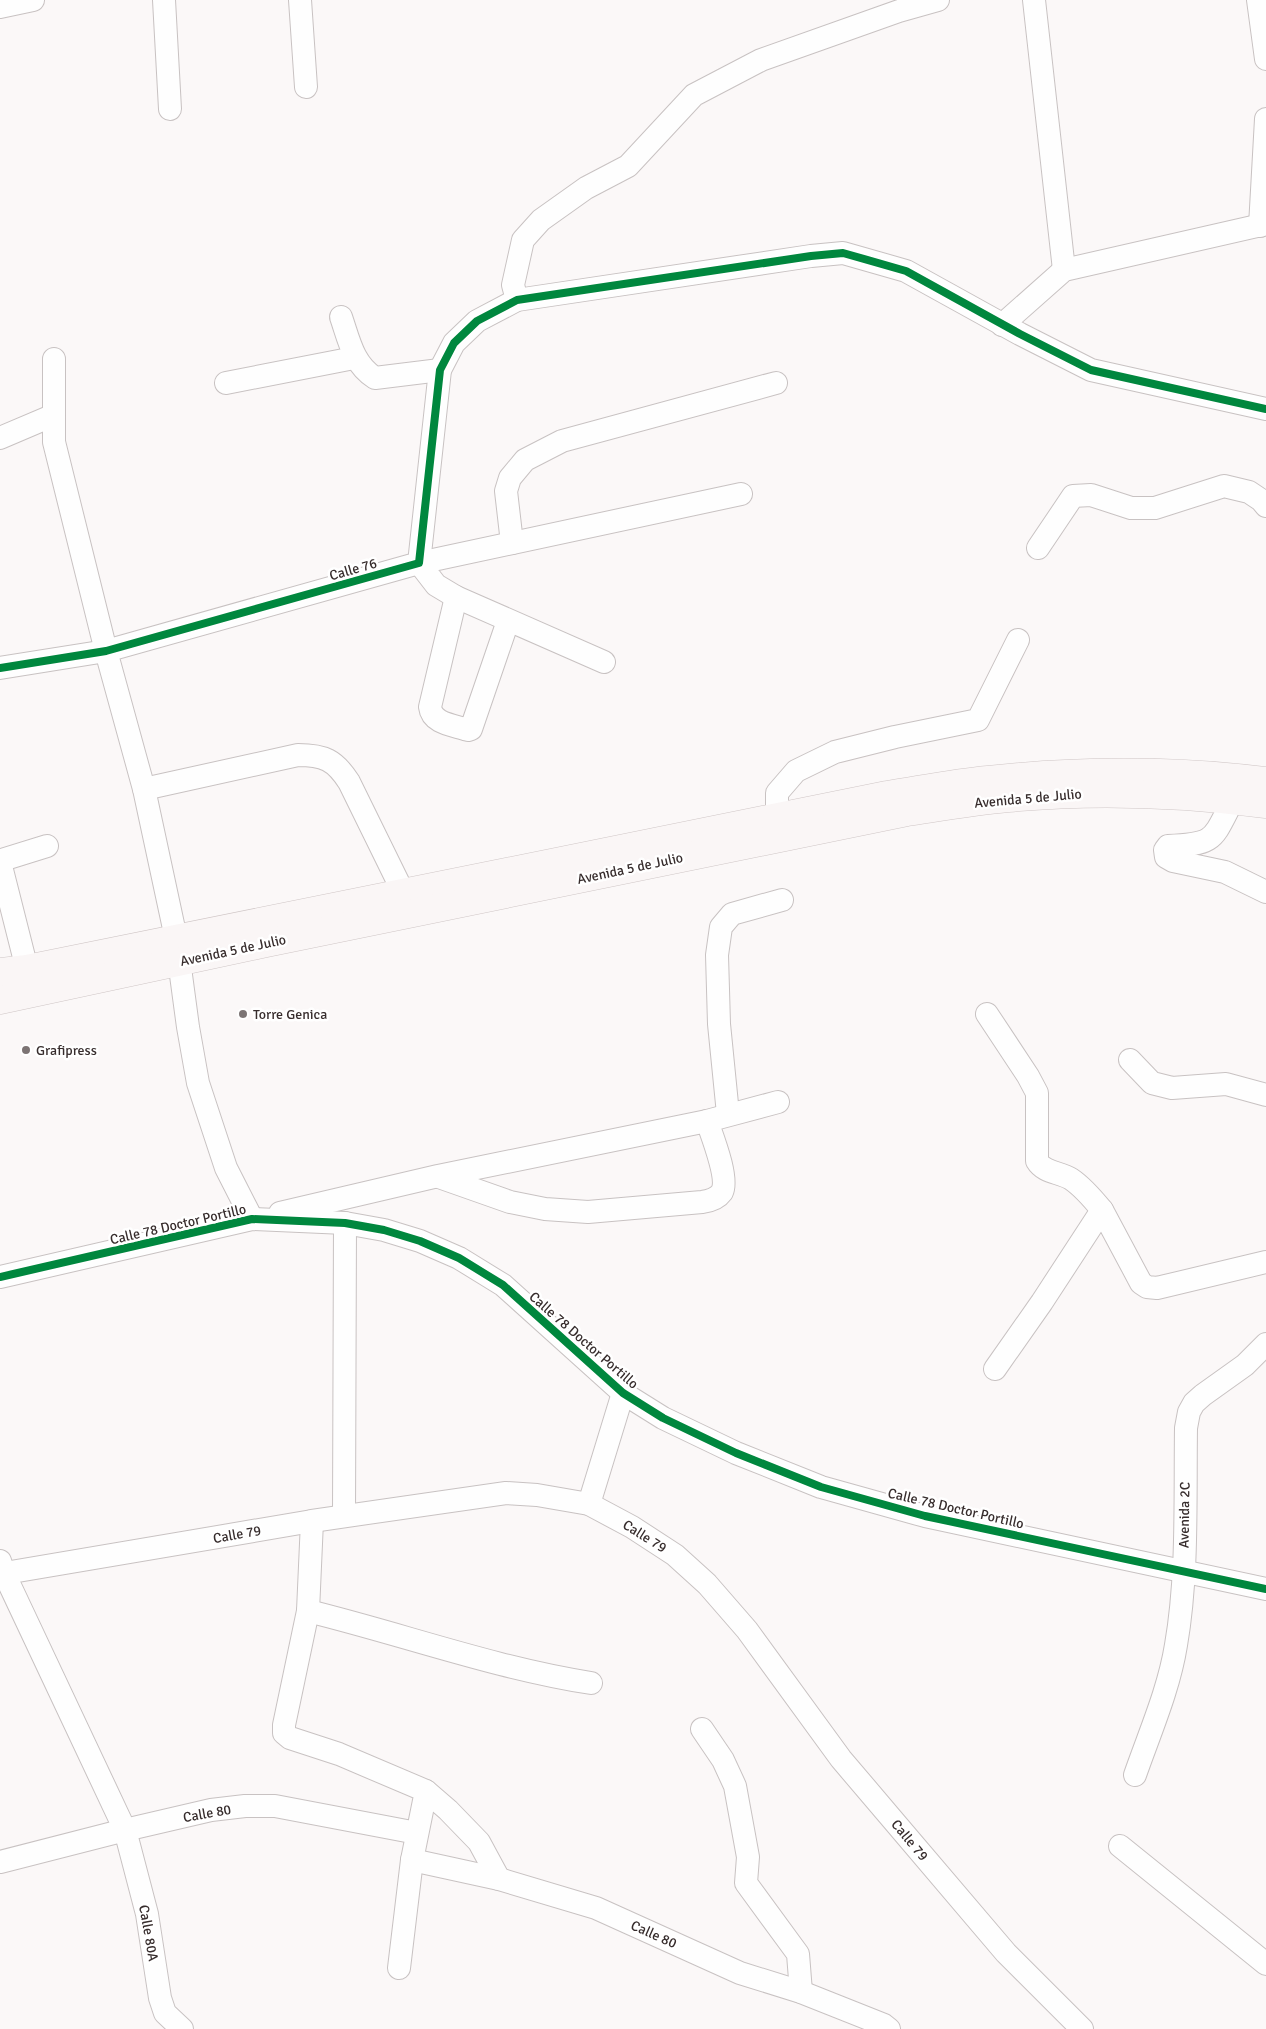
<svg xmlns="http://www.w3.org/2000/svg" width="1266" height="2029" viewBox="0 0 1266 2029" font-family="Signika,sans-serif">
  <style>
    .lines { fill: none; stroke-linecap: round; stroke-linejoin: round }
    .minor-casing { stroke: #c8c2c2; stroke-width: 24 }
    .major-casing { stroke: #cfc6c6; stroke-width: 29 }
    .minor { stroke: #fefefe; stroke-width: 22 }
    .major { stroke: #faf6f6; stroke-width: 28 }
    .cycleway-casing { stroke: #fff; stroke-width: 11 }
    .cycleway { stroke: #00873e; stroke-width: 8 }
    .poi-dot { fill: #7c7474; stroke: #fff; stroke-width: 2 }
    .labels { text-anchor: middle; stroke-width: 5; stroke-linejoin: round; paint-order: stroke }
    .street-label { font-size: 14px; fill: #372d2d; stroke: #fff }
    .poi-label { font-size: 14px; fill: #372d2d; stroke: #fff; text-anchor: start }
  </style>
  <rect width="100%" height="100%" fill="#fbf8f8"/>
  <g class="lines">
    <!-- minor casing -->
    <g class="minor-casing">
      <g id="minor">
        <polyline points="164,0 170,109"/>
        <polyline points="300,0 306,87"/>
        <polyline points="1034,0 1064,270"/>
        <polyline points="1258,0 1266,59"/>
        <polyline points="0,7 33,0"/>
        <polyline points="1260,226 1266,119"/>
        <polyline points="517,300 513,285 523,240 541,220 586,188 628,166 694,95 761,60 899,11 938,0"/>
        <path d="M 341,317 C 349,340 353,364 375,378 L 440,370"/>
        <polyline points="1002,325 1064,270 1266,224"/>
        <polyline points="54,359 54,442 106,651 144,789 176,938 188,1027 198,1083 226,1168 252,1219"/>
        <polyline points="226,383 354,358"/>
        <polyline points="0,438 54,415"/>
        <polyline points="512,543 506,491 510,478 525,460 562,441 776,383"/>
        <polyline points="1038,548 1073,496 1091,495 1131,508 1155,508 1224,486 1249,492 1261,500 1266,506"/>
        <path d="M 456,597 L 430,707 C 432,724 454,725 468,730 L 471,729 L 508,621"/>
        <polyline points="604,662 456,597 436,585 419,563 741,494"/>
        <polyline points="0,668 106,651 419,563 440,370 454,343 477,321 517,300 811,256 843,253 906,271 1020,334 1091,370 1266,409"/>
        <path d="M 144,789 L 298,755 C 324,755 335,760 349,782 L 403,892"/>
        <path d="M 1233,800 C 1212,840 1216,844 1168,846 L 1165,850 L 1166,857 L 1173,861 L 1225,872 L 1266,892"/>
        <polyline points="777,818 777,793 796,771 835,752 895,737 978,720 1018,640"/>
        <polyline points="27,969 1,866 2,860 47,846"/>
        <path d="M 987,1014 L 1028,1076 L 1037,1093 L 1037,1161 C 1044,1173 1060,1172 1071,1179 C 1083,1187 1093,1199 1102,1210"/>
        <polyline points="1130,1060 1152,1083 1172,1088 1226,1084 1266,1095"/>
        <polyline points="728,1114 719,1024 717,955 721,927 732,914 782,900"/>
        <path d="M 439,1177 L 510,1202 L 545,1209 L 588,1212 L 702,1202 C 710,1201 717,1199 722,1192 C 729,1178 712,1136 707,1121"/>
        <polyline points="280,1213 438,1176 707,1121 778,1102"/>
        <polyline points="0,1277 252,1219 345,1223 384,1230 420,1241 459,1258 503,1285 623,1393 663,1418 736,1453 821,1487 925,1516 1266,1589"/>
        <polyline points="995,1369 1042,1302 1102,1210 1141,1283 1147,1287 1157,1288 1266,1262"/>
        <polyline points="589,1504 623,1393"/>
        <polyline points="344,1516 345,1223"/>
        <polyline points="312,1521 308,1611 284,1725 284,1733 290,1738 339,1754 426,1791 412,1860 399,1968"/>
        <polyline points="0,1561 4,1573 125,1830 147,1914 160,1998 165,2013 182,2029"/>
        <polyline points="0,1574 312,1521 506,1493 537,1495 589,1504 632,1527 675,1555 707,1584 747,1630 841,1759 892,1819 1006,1953 1082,2029"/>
        <path d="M 308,1611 C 402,1634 495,1668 591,1683"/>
        <polyline points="702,1729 723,1760 735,1786 748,1857 746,1883 798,1954 801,1992"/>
        <path d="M 1135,1775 C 1150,1732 1169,1689 1176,1645 C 1188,1576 1185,1498 1186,1428 L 1189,1412 L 1194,1403 L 1203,1395 L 1245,1365 L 1266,1344"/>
        <polyline points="426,1791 448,1810 479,1842 499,1879"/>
        <polyline points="1120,1846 1266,1964"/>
        <polyline points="412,1860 499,1879 596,1908 740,1973 801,1992 884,2025 889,2029"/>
        <polyline points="0,1862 125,1830 211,1810 245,1806 275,1806 417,1833"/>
      </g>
    </g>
    <!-- major casing -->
    <g class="major-casing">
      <g id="major">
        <path d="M 0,972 L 27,969 L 887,795 C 920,790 954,783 988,780 C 1081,770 1174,770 1266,781"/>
        <path d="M 0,1000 L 266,943 L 907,812 C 940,807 974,801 1008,798 C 1095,790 1180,793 1266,804"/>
      </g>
    </g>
    <!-- minor -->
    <use href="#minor" class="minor"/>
    <!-- major -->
    <use href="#major" class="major"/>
    <!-- cycleway casing -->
    <g class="cycleway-casing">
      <g id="cycleway">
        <polyline points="0,668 106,651 419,563 440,370 454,343 477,321 517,300 811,256 843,253 906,271 1020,334 1091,370 1266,409"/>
        <polyline points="0,1277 252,1219 345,1223 384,1230 420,1241 459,1258 503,1285 623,1393 663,1418 736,1453 821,1487 925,1516 1266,1589"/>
      </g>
    </g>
    <!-- cycleway -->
    <use href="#cycleway" class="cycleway"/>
  </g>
  <!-- markers -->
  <g class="poi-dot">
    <circle cx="243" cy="1014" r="5"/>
    <circle cx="26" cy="1050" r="5"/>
  </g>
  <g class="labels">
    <!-- street labels -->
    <g class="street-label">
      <text transform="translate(353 569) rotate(-16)" y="5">Calle 76</text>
      <text transform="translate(1028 798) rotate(-5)" y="5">Avenida 5 de Julio</text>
      <text transform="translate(630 868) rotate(-12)" y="5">Avenida 5 de Julio</text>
      <text transform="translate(233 950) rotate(-12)" y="5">Avenida 5 de Julio</text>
      <text transform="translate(178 1224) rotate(-13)" y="5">Calle 78 Doctor Portillo</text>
      <text transform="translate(584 1340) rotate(41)" y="5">Calle 78 Doctor Portillo</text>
      <text transform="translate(956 1508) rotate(13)" y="5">Calle 78 Doctor Portillo</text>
      <text transform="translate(1184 1515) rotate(-89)" y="5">Avenida 2C</text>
      <text transform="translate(237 1534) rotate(-10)" y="5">Calle 79</text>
      <text transform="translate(645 1536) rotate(32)" y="5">Calle 79</text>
      <text transform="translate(207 1813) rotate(-10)" y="5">Calle 80</text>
      <text transform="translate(910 1840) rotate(50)" y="5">Calle 79</text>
      <text transform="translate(149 1933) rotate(80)" y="5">Calle 80A</text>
      <text transform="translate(654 1934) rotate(24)" y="5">Calle 80</text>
    </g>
    <!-- poi labels -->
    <g class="poi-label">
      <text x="253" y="1019">Torre Genica</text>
      <text x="36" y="1055">Grafipress</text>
    </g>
  </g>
</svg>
